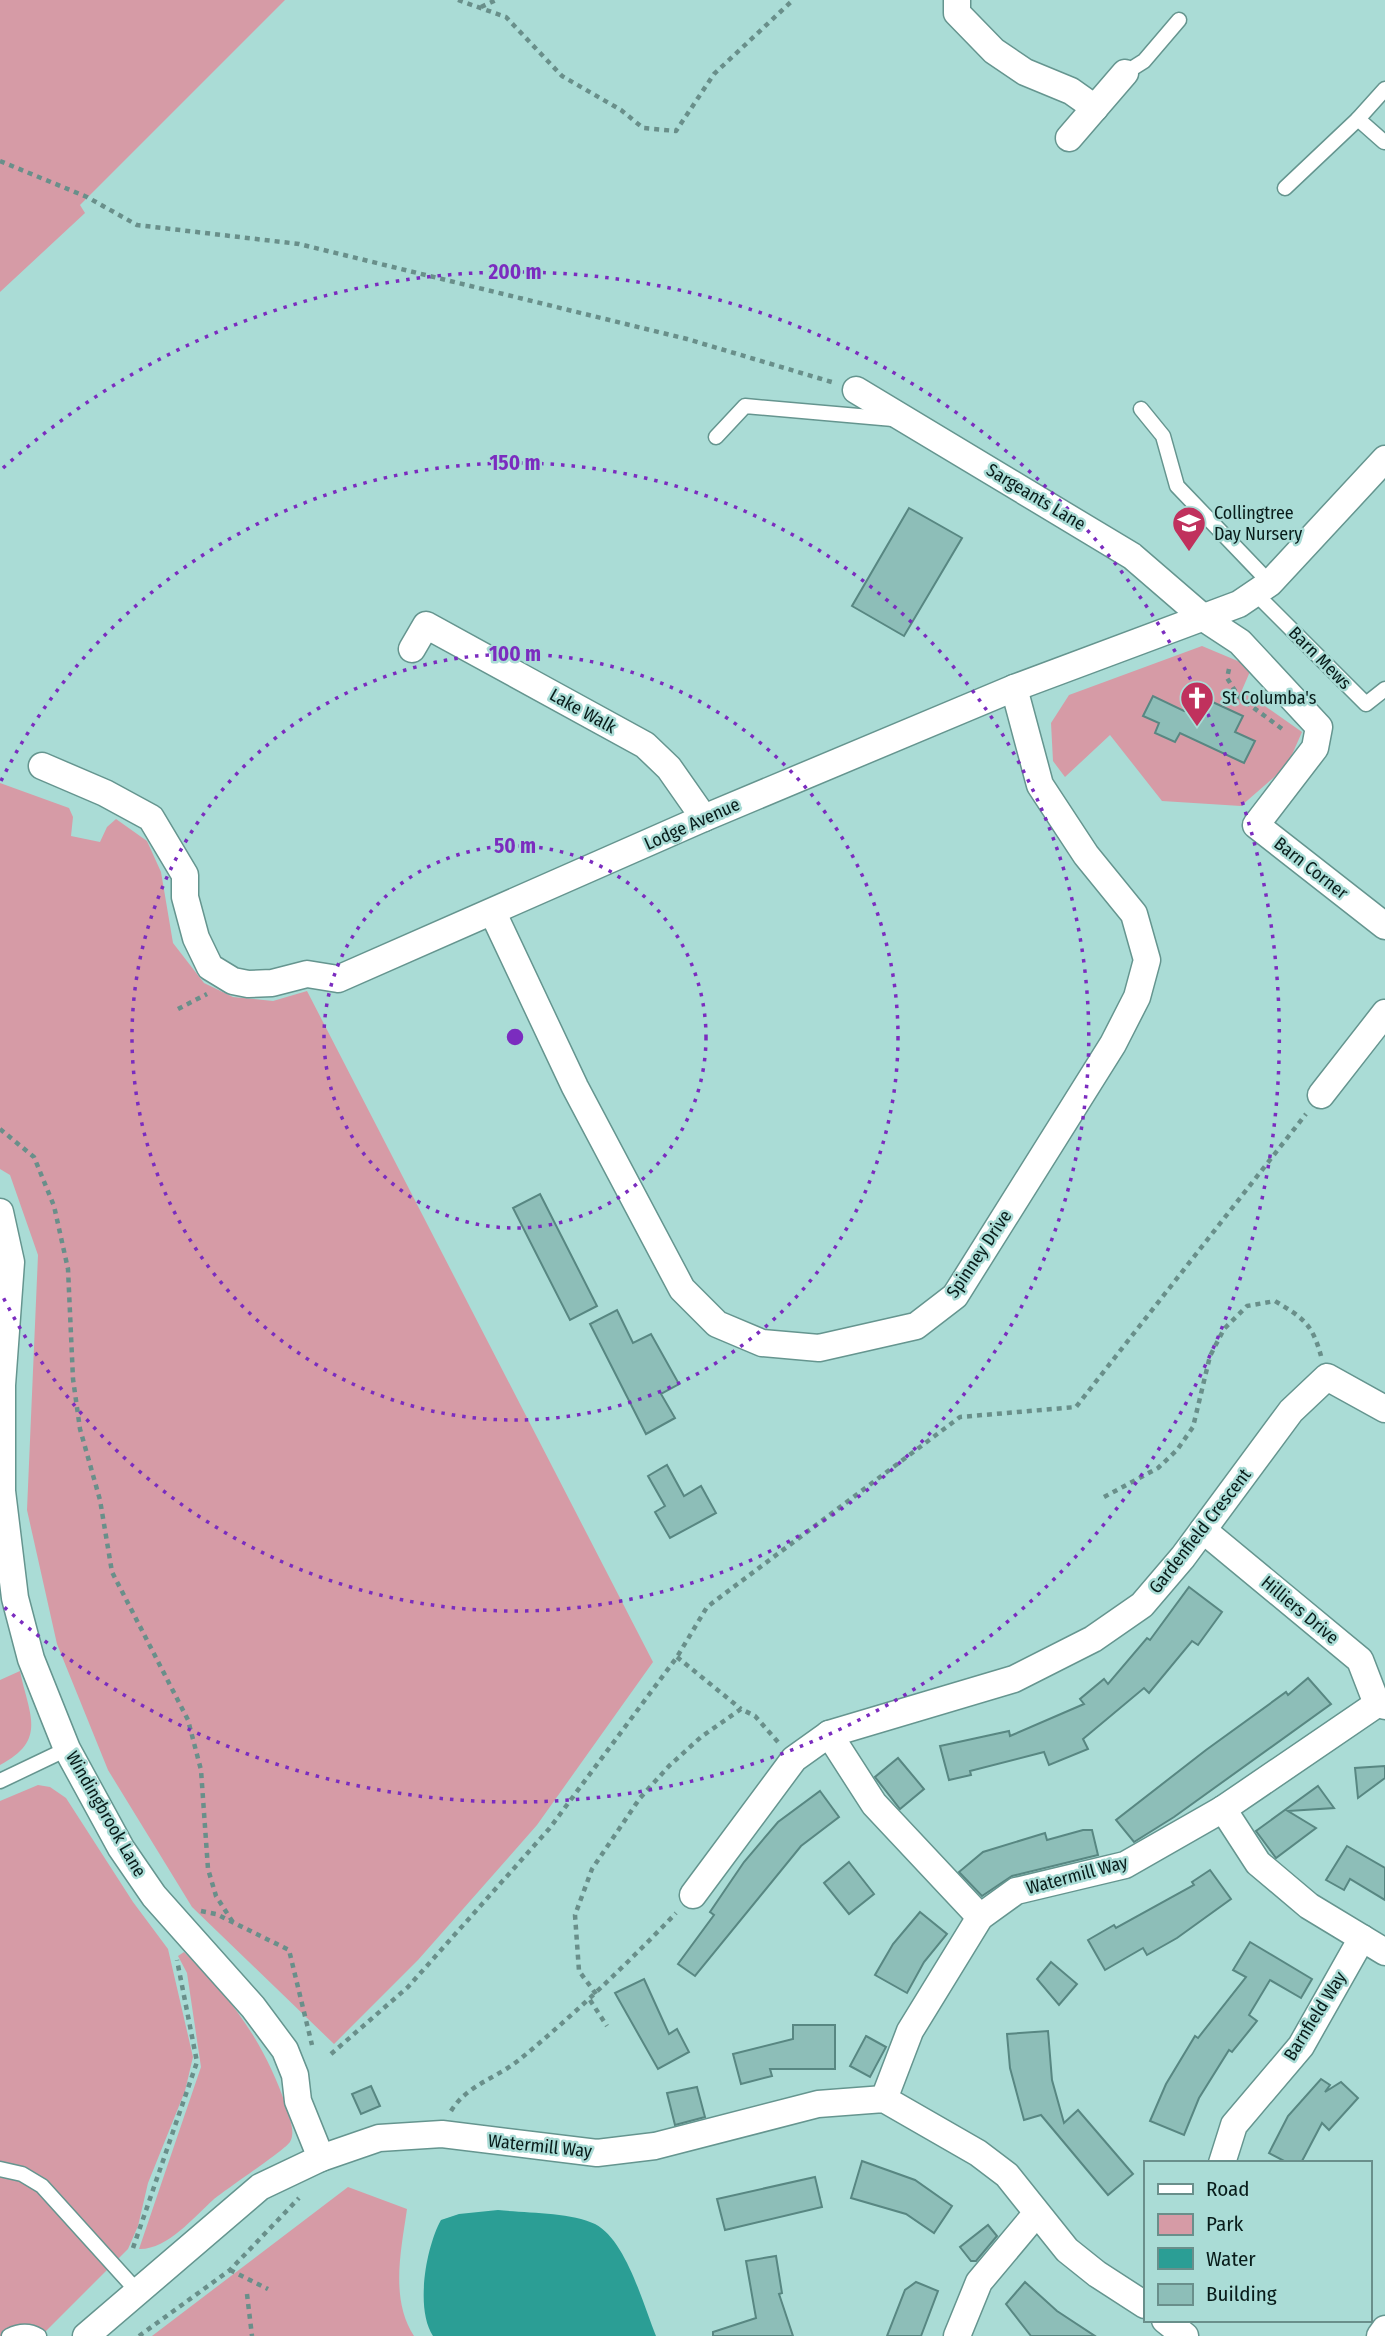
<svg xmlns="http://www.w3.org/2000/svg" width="1385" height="2336" viewBox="0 0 1385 2336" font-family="'Fira Sans Condensed',sans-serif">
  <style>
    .green { fill: #d69ba6 }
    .water { fill: #2b9e95 }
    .building { fill: #8dbeb8; stroke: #588782; stroke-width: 2 }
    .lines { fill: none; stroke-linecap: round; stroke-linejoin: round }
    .lane-casing { stroke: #65958f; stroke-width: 17 }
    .street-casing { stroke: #65958f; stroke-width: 29 }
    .path { stroke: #698f8a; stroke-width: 4.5; stroke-dasharray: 5 5; stroke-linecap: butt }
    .lane { stroke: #fff; stroke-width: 14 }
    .street { stroke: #fff; stroke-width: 26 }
    .ring { fill: none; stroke: #7b2cbf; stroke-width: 3.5; stroke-dasharray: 3.5 7 }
    .labels { text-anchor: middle; stroke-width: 5; stroke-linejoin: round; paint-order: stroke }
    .street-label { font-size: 18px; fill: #081c1a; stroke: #aadcd6 }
    .poi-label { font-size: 18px; fill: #081c1a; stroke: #aadcd6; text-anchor: start }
    .centre { fill: #7b2cbf; stroke: #aadcd6; stroke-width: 3.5 }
    .ring-label { font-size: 21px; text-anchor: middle; font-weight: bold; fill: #7b2cbf; stroke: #aadcd6; stroke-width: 5; stroke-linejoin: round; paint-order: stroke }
  </style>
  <rect width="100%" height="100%" fill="#aadcd6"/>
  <!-- green -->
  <g class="green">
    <polygon points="0,0 285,0 80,205 85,213 0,292"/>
    <polygon points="1202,646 1252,667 1242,690 1302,732 1287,766 1241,806 1162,801 1110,735 1065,777 1053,761 1051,723 1069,695"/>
    <polygon points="0,783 69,808 73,817 71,836 100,842 107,827 116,819 147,841 161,872 173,943 204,983 233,997 273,1001 307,991 653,1662 537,1825 418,1960 334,2044 192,1907 108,1770 57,1644 27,1510 38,1255 10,1175 0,1169"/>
    <path d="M 20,1671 C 29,1715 48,1740 0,1765 L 0,1680 Z"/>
    <polygon points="38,1785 50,1787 66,1798 133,1902 168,1949 193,2057 185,2091 148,2183 138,2226 128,2249 41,2336 0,2336 0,1801"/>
    <path d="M 184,1952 C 232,1998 265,2044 286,2106 C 289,2118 296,2131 290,2142 C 285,2150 226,2189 213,2200 C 194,2217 167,2250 139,2249 L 201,2067 L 187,1973 L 178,1956 Z"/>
    <path d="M 348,2187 L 407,2209 C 401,2251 390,2299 414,2336 L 152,2336 Z"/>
  </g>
  <!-- water -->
  <path class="water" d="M 498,2210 C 525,2213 570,2212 595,2224 C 626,2240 643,2304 656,2336 L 433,2336 C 415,2309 426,2247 441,2220 L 459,2214 Z"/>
  <!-- building -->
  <g class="building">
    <polygon points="909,508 962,538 904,636 852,606"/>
    <polygon points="1193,693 1243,716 1235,732 1255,741 1244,763 1180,733 1175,742 1155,733 1159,723 1143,716 1153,696 1184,711"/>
    <polygon points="540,1194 597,1306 570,1320 513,1208"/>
    <polygon points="617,1310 633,1343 651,1334 679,1384 661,1394 675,1418 646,1434 590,1324"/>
    <polygon points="667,1465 684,1496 701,1486 716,1513 670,1538 655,1512 665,1506 648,1476"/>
    <polygon points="1189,1587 1222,1612 1198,1645 1192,1641 1149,1693 1144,1688 1083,1739 1088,1749 1049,1765 1044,1752 970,1771 971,1775 949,1780 940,1746 1009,1731 1010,1736 1084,1704 1080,1699 1104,1679 1108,1684 1147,1638 1150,1640"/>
    <polygon points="1308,1678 1331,1704 1174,1817 1134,1842 1116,1820 1206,1750 1286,1692 1288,1695"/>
    <polygon points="898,1758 924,1789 900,1809 875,1777"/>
    <polygon points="1385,1766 1385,1778 1358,1798 1355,1768"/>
    <polygon points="1318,1786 1334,1808 1288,1811 1316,1828 1276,1858 1256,1831"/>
    <polygon points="820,1791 839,1817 801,1846 695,1976 678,1964 714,1915 710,1912 744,1862 778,1822"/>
    <polygon points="1083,1830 1092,1830 1098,1855 1012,1876 982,1896 959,1872 983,1852 1045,1833 1047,1840"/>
    <polygon points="1347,1846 1385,1868 1385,1900 1350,1879 1344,1890 1326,1880"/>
    <polygon points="849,1862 874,1894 849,1914 824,1883"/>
    <polygon points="1210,1870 1231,1899 1177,1938 1147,1955 1143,1948 1105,1970 1088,1940 1114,1925 1116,1928 1194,1885 1192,1882"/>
    <polygon points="920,1912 947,1934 924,1962 907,1993 875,1975 893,1944"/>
    <polygon points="1250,1942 1312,1979 1301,1998 1270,1980 1249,2015 1257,2021 1232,2052 1229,2050 1199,2098 1184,2135 1150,2121 1166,2084 1195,2036 1198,2038 1246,1977 1233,1970"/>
    <polygon points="1051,1962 1077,1984 1059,2005 1037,1979"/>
    <polygon points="644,1979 669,2034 677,2029 689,2052 658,2069 615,1993"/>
    <polygon points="793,2025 835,2025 835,2069 770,2069 772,2076 741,2084 733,2054 793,2039"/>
    <polygon points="1048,2031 1052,2080 1064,2123 1078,2110 1133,2174 1108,2195 1041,2115 1024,2120 1010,2068 1007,2034"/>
    <polygon points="866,2036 886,2047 870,2077 850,2066"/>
    <polygon points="1321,2079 1330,2085 1325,2092 1341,2082 1358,2098 1329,2130 1322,2123 1301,2163 1288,2163 1269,2153 1288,2116"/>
    <polygon points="371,2086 380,2106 361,2114 352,2094"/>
    <polygon points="697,2087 705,2117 675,2125 667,2093"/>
    <polygon points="862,2161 915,2180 952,2206 934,2233 906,2214 851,2198"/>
    <polygon points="815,2177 822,2207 725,2230 717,2199"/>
    <polygon points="988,2225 997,2236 976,2261 971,2261 960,2247"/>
    <polygon points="776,2256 782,2293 779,2294 793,2336 713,2336 713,2332 756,2318 746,2261"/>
    <polygon points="916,2282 938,2291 921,2336 887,2336 905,2290"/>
    <polygon points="1025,2282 1057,2311 1095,2336 1031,2336 1006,2304"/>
  </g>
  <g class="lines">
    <!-- lane casing -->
    <g class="lane-casing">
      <g id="lane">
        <polyline points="1125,73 1144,61 1179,20"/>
        <polyline points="1358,119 1384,142"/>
        <polyline points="1285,188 1358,119 1385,89"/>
        <polyline points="1141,409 1163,436 1177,486 1270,583"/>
        <polyline points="716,437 745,406 893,419"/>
        <polyline points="1256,594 1366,704 1385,689"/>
        <polyline points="0,1781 67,1749"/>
        <polyline points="0,2169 22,2174 42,2186 137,2291"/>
        <path d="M 9,2336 C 19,2331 29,2330 39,2336"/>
      </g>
    </g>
    <!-- street casing -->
    <g class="street-casing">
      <g id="street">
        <polyline points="957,0 957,13 994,51 1025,72 1071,91 1095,108"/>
        <polyline points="1069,138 1125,73"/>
        <polyline points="856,390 1132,556 1205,619 1240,642 1319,727 1315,748 1256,825 1385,926"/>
        <polyline points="412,649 426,625 645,745 669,768 704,818"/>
        <polyline points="42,766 105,793 151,818 185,875 185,897 196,938 210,967 233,981 248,984 272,983 307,974 338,979 704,818 1014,688 1239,604 1270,583 1385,459"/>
        <polyline points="493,913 575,1087 682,1289 717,1324 762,1343 819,1348 916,1326 955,1296 1113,1044 1137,997 1147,960 1134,914 1086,855 1040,785 1014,688"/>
        <polyline points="1321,1095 1385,1013"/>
        <polyline points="0,1212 11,1262 2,1385 2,1491 15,1598 31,1659 67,1749 121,1848 154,1896 253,2007 285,2050 295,2075 298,2101 321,2158 260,2187 86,2336"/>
        <polyline points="1203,1530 1360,1660 1377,1704"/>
        <polyline points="829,1734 874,1804 980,1917"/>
        <polyline points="1223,1809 1258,1863 1309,1906 1385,1952"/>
        <polyline points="693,1895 794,1759 829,1734 1014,1679 1093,1639 1142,1605 1183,1557 1291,1411 1327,1377 1385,1409"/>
        <polyline points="884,2099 910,2031 980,1917 1016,1891 1125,1865 1223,1809 1377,1704 1385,1706"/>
        <polyline points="321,2158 379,2138 442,2134 597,2153 655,2146 818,2104 884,2099 978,2153 1007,2175 1067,2250 1097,2274 1145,2305"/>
        <polyline points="1222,2163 1234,2125 1301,2046 1362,1938"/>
        <polyline points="1165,2320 1185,2336"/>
        <polyline points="957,2336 979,2282 1036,2214"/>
        <polyline points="1380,2336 1385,2329"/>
      </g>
    </g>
    <!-- path -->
    <g class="path">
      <polyline points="458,0 506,17 562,76 621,110 643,128 676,131 714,74 793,0"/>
      <polyline points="481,7 496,0"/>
      <polyline points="0,161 87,197 137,225 299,244 687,339 835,383"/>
      <polyline points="1229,669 1227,678 1239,697 1285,731"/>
      <polyline points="178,1009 207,994"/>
      <polyline points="0,1129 34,1157 54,1206 68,1269 73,1379 80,1429 100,1500 112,1572 188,1720 201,1770 208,1869 216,1896 234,1924"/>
      <path d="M 1104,1497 L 1158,1468 L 1177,1450 L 1193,1427 L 1210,1356 L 1224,1329 L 1247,1306 L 1275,1301 C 1303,1318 1312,1323 1321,1356"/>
      <polyline points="677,1657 741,1709"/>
      <polyline points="201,1911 216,1914 289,1950 312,2045"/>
      <polyline points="596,1994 579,1971 575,1915 592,1869 640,1798 669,1766 701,1737 741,1709 755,1716 778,1742"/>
      <polyline points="590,2000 607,2026"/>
      <polyline points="331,2054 408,1987 549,1829 677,1657 707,1607 960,1417 1076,1407 1306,1114"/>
      <path d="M 451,2111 C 467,2085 495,2079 519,2060 C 575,2014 626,1965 676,1913"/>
      <polyline points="133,2248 197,2062 177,1960"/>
      <polyline points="230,2270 268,2289"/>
      <polyline points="247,2294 252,2336"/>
      <polyline points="139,2336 230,2270 299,2198"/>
    </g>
    <!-- lane -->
    <use href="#lane" class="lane"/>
    <!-- street -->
    <use href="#street" class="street"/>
  </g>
  <!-- distance rings -->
  <g class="ring">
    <circle cx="515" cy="1037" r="191"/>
    <circle cx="515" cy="1037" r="383"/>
    <path d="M1 781A574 574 0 1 1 1 1293"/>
    <path d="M3 468A765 765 0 1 1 3 1606"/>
  </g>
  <!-- icons -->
  <defs>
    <g id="school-pin" transform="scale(1.75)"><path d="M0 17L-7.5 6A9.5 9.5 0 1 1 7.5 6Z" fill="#c0315d" stroke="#aadcd6"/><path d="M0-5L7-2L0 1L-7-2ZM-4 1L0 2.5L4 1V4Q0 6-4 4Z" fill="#fff"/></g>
    <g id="church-pin" transform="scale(1.75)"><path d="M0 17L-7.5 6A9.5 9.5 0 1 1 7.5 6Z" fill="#c0315d" stroke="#aadcd6"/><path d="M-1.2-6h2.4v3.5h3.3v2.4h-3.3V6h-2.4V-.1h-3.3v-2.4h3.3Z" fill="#fff"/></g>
  </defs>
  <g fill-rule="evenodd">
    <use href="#school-pin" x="1189" y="523"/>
    <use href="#church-pin" x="1197" y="698"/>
  </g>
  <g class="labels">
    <!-- street labels -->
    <g class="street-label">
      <text transform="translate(1036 497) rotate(31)" y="6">Sargeants Lane</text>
      <text transform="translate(1320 658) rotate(45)" y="6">Barn Mews</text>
      <text transform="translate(583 711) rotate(29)" y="6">Lake Walk</text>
      <text transform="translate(692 824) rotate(-24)" y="6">Lodge Avenue</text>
      <text transform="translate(1311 868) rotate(38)" y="6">Barn Corner</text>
      <text transform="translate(979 1254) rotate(-56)" y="6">Spinney Drive</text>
      <text transform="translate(1200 1531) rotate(-52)" y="6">Gardenfield Crescent</text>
      <text transform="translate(1300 1610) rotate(40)" y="6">Hilliers Drive</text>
      <text transform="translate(106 1814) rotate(60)" y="6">Windingbrook Lane</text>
      <text transform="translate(1077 1875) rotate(-15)" y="6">Watermill Way</text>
      <text transform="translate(1315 2016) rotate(-58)" y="6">Barnfield Way</text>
      <text transform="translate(540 2146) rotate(6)" y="6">Watermill Way</text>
    </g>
    <!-- poi labels -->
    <g class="poi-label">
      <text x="1214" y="519">Collingtree<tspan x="1214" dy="21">Day Nursery</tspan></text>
      <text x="1222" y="704">St Columba's</text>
    </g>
  </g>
  <circle cx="515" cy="1037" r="10" class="centre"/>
  <g class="ring-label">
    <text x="515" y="279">200 m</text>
    <text x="515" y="470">150 m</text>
    <text x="515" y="661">100 m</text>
    <text x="515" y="853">50 m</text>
  </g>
  <!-- legend -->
  <rect x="1144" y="2161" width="228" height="161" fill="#aadcd6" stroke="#698f8b" stroke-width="2"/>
  <rect x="1158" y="2184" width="35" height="10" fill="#ffffff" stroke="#698f8b" stroke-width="2"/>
  <text x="1206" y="2196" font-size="21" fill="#081c1a">Road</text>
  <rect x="1158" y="2214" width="35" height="21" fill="#d69ba6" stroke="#698f8b" stroke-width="2"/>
  <text x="1206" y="2231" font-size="21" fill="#081c1a">Park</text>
  <rect x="1158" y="2248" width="35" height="21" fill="#2b9e95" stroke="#698f8b" stroke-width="2"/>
  <text x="1206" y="2266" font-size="21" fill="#081c1a">Water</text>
  <rect x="1158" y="2284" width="35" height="21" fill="#8dbeb8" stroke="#698f8b" stroke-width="2"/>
  <text x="1206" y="2301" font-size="21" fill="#081c1a">Building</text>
</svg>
